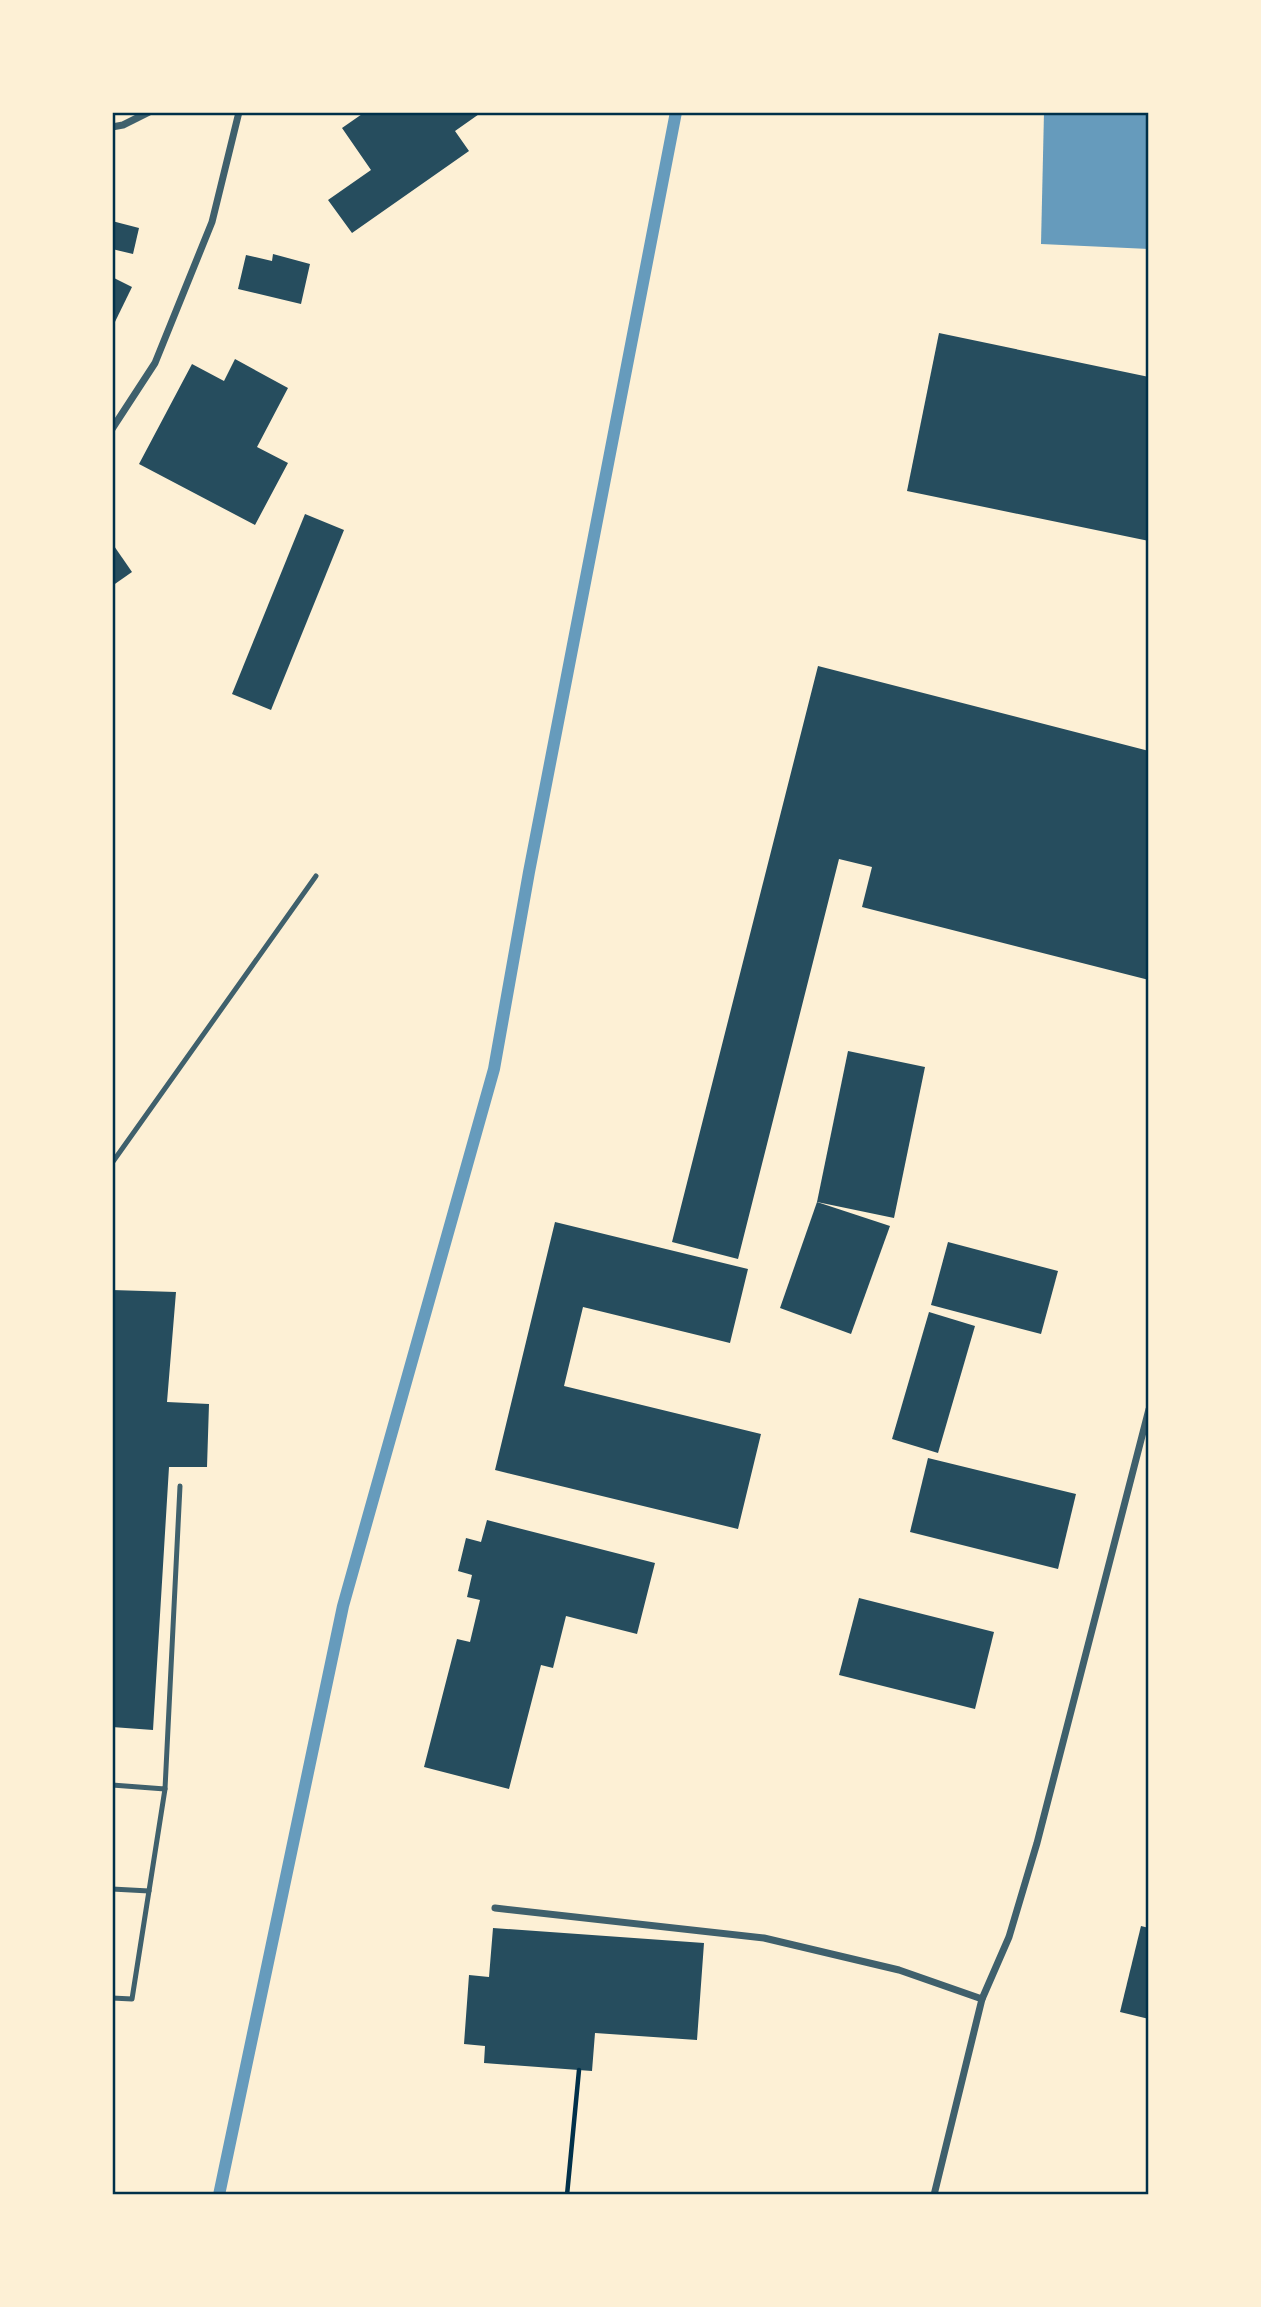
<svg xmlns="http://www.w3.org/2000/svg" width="1261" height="2307" viewBox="0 0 1261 2307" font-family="Roboto,sans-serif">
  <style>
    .water { fill: #669bbc }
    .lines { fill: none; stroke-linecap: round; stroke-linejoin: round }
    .stream { stroke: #669bbc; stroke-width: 12 }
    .building { fill: #264d5e }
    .path { stroke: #003049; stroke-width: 4.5 }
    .service { stroke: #3f606c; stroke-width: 5 }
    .minor { stroke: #3f606c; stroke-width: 7 }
    .neatline { fill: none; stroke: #003049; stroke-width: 2.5 }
  </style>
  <rect width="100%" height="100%" fill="#fdf0d5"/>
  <!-- water -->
  <polygon class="water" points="1044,112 1149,112 1149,249 1041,244"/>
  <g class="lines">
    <!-- stream -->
    <polyline class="stream" points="219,2195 343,1606 494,1069 529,872 676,112"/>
  </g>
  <!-- building -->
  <g class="building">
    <polygon points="365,112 482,112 455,131 469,151 352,233 328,200 371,170 342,128"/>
    <polygon points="112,221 139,228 133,254 112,249"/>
    <polygon points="273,254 310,264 301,304 238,289 246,255 272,261"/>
    <polygon points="112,277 132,287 112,328"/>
    <polygon points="939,333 1149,377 1149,541 907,491"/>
    <polygon points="235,359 288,388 257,447 288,463 255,525 139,464 192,364 224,381"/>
    <polygon points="305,514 344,530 271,710 232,694"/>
    <polygon points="112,543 132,572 112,586"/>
    <polygon points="818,666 1149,751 1149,980 862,907 872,867 839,859 738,1259 672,1242"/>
    <polygon points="848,1051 925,1067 894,1218 817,1202"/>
    <polygon points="817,1202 890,1226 851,1334 780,1308"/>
    <polygon points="555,1222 748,1269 730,1343 583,1307 564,1386 761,1434 738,1529 495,1470"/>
    <polygon points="948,1242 1058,1271 1041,1334 931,1305"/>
    <polygon points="112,1290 176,1292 167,1402 209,1404 207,1467 169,1467 153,1730 112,1727"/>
    <polygon points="929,1312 975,1326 938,1453 892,1439"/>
    <polygon points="928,1458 1076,1494 1058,1569 910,1532"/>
    <polygon points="487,1520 655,1563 637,1634 566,1616 553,1668 541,1665 509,1789 424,1767 457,1639 470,1642 480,1600 467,1597 472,1575 458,1571 466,1538 481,1542"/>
    <polygon points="859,1598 994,1632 975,1709 839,1675"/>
    <polygon points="1141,1926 1149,1928 1149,2019 1120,2012"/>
    <polygon points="493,1928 704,1943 697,2040 595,2033 592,2071 484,2063 485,2046 464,2044 469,1975 489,1977"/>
  </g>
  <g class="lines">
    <!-- path -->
    <polyline class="path" points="567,2195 579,2070"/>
    <!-- service -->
    <g class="service">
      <polyline points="112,1163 316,876"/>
      <polyline points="112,1785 165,1789 180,1486"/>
      <polyline points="112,1889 149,1891"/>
      <polyline points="112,1998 132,1999 165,1789"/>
    </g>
    <!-- minor -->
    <g class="minor">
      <polyline points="112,127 123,125 149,112"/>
      <polyline points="112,429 155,363 212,222 239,112"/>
      <polyline points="495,1908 764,1938 899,1970 982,1999"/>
      <polyline points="934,2195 982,1999 1009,1937 1037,1843 1149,1409"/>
    </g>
  </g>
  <!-- border -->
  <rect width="1261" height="2307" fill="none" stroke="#fdf0d5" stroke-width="228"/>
  <rect x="114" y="114" width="1033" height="2079" class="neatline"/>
</svg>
